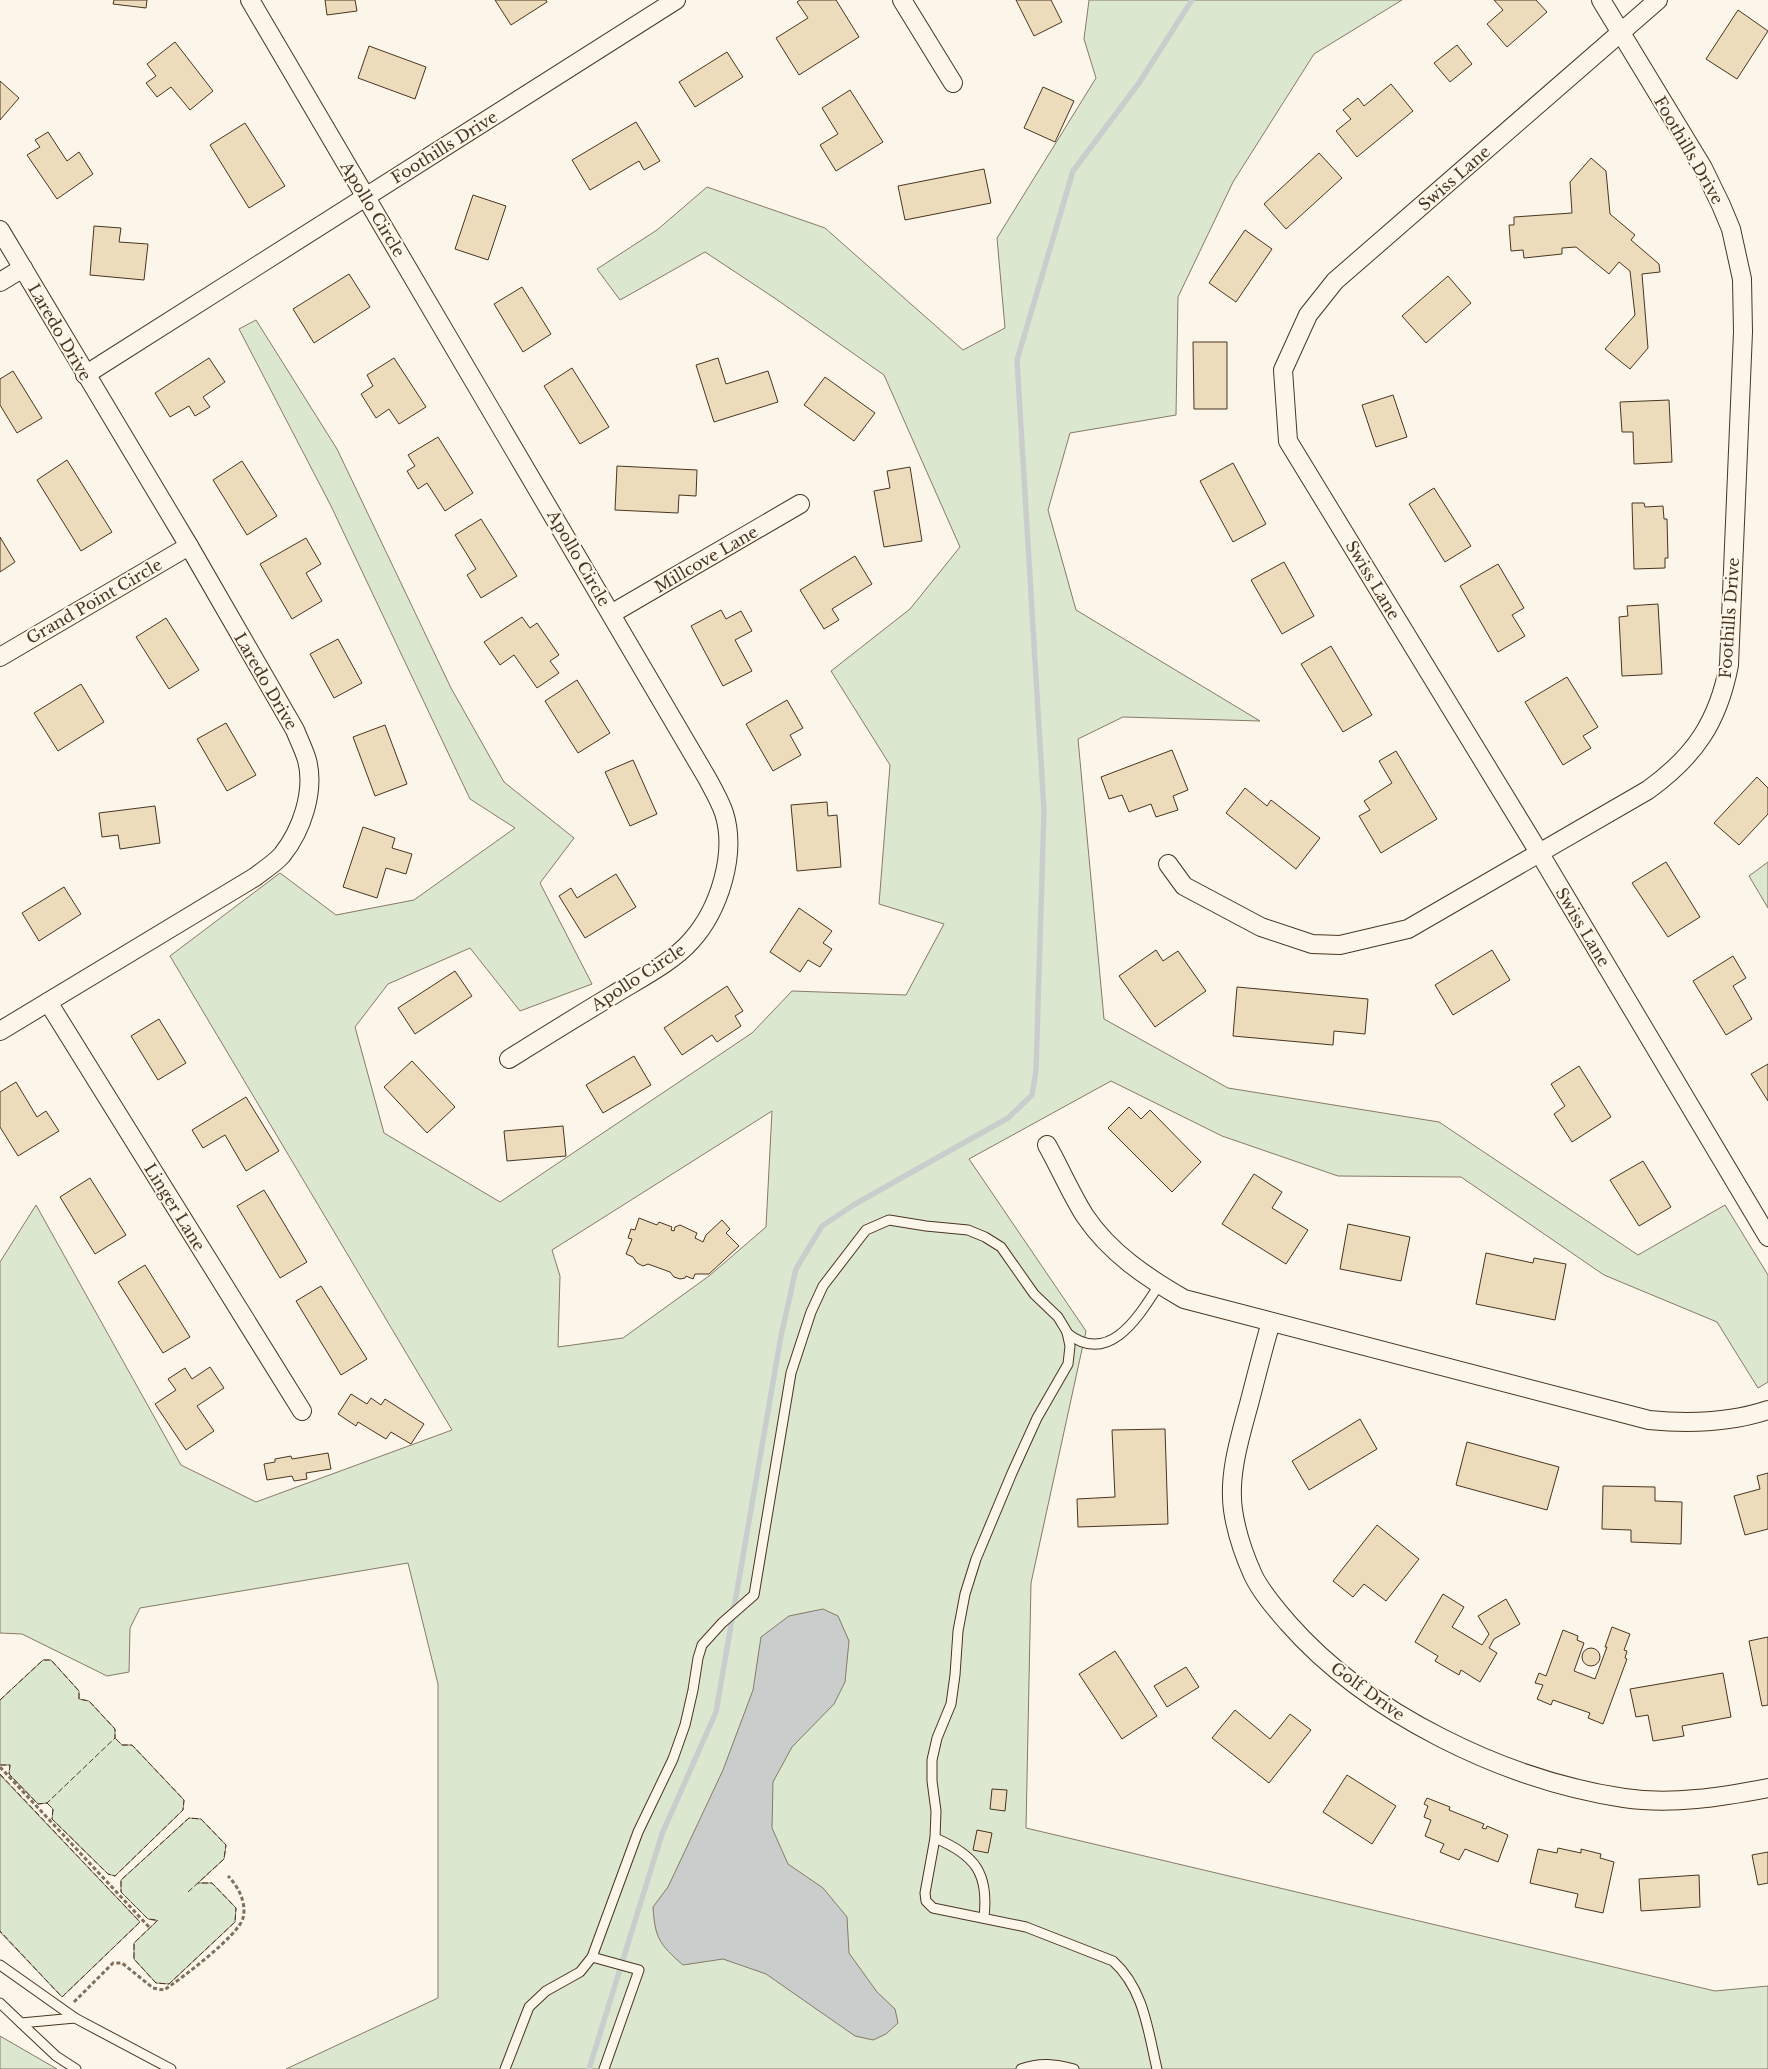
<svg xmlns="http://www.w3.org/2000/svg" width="1768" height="2069" viewBox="0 0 1768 2069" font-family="'Libre Baskerville',serif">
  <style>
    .green { fill: #dce7d0; stroke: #887966; fill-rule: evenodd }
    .water { fill: #c9cecd; stroke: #887966 }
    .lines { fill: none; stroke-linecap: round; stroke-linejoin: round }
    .stream { stroke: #c9cecd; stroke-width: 5.5 }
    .building { fill: #ecdcbc; stroke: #4a3520 }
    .service-casing { stroke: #4a3520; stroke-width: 11 }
    .minor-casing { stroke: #4a3520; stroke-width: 20 }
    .path { stroke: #7f6f5c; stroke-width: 3; stroke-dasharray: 4 2.5; stroke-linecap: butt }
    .service { stroke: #fbf6e9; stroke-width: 9 }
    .minor { stroke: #fbf6e9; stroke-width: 18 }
    .fence { stroke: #4a3520; stroke-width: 1; stroke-dasharray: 6 2.5; stroke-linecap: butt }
    .labels { text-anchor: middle; stroke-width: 4; stroke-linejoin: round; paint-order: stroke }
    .street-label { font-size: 16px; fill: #4a3520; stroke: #fbf6e9 }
  </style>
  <rect width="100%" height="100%" fill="#fbf6e9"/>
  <!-- green -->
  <g class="green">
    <path d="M 1089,0 L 1402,0 L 1314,54 L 1233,182 L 1178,297 L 1176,415 L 1070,433 L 1048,510 L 1076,610 L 1260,721 L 1123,717 L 1078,739 L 1104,1019 L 1228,1088 L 1439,1122 L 1638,1255 L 1725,1205 L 1768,1275 L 1768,1382 L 1758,1388 L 1717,1322 L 1604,1275 L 1461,1177 L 1338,1176 L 1222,1136 L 1111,1081 L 969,1159 L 1086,1331 L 1031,1583 L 1026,1828 L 1715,1991 L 1768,1986 L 1768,2069 L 286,2069 L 438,1998 L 438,1684 L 408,1563 L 140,1608 L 130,1628 L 129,1672 L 107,1676 L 22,1634 L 0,1633 L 0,1262 L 36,1205 L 181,1465 L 256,1502 L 452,1430 L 170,956 L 280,873 L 336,915 L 414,900 L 515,828 L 470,799 L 331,506 L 239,329 L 256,320 L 337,449 L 451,688 L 504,782 L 574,838 L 540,883 L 592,984 L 520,1011 L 470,948 L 388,984 L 355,1027 L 384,1133 L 500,1202 L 752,1033 L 792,991 L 906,995 L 944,924 L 879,904 L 890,765 L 831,671 L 910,609 L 960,547 L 884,375 L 776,299 L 705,252 L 620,300 L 597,269 L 657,230 L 707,187 L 825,228 L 963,350 L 1005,328 L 997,238 L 1096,78 L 1084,39 ZM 772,1111 L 766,1227 L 709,1276 L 623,1338 L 558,1347 L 560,1276 L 552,1250 Z"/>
    <polygon points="1768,862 1768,908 1749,876"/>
    <polygon points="43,1660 51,1660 79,1691 79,1699 89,1701 115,1729 115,1738 122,1745 132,1745 184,1800 183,1810 115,1876 108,1874 52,1819 53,1809 47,1803 38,1804 9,1774 10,1765 0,1765 0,1700"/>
    <polygon points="0,1775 140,1922 62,1997 0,1932"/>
    <polygon points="189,1818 201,1819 226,1845 224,1859 198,1883 212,1883 236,1908 235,1922 169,1984 156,1983 134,1959 134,1943 157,1921 148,1919 121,1892 121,1880"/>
    <polygon points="0,2036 57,2069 0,2069"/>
  </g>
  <!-- water -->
  <path class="water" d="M 823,1609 L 838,1616 L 849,1641 L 845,1682 L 834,1704 L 792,1747 L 773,1782 L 772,1828 L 788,1864 L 823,1888 L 847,1917 L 849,1953 L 877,1992 L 895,2009 L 898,2023 L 886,2034 L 873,2040 L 855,2036 L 766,1974 L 723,1959 L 683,1965 C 659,1944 655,1938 653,1907 L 668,1887 L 723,1770 L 753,1690 L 761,1637 L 789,1616 Z"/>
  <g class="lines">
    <!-- stream -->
    <polyline class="stream" points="589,2069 662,1834 716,1712 781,1336 796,1269 822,1226 855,1204 1008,1118 1032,1095 1036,1071 1044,811 1017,360 1073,171 1139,83 1192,0"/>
  </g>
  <!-- building -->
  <g class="building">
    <polygon points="114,0 147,0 146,8 113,4"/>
    <polygon points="325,0 355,0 357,11 327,15"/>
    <polygon points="495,0 546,0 547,2 511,25"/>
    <polygon points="800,0 836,0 859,37 799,75 776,38 808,18 797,2"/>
    <polygon points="1016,0 1051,0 1062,22 1034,36"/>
    <polygon points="1494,0 1536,0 1547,12 1507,47 1487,24 1503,10"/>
    <polygon points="1738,10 1768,31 1737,79 1706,59"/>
    <polygon points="175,42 213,91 190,110 171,87 157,97 146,83 156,76 147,64"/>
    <polygon points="1457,45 1472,64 1450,82 1434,63"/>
    <polygon points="369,46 426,67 415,99 358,78"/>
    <polygon points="727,52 743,77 695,107 679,82"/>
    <polygon points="0,81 19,98 0,120"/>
    <polygon points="1391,84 1413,111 1357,157 1336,131 1351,119 1343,110 1358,98 1364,106"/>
    <polygon points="1043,87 1074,101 1055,142 1024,128"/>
    <polygon points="850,90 883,142 836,171 820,145 838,134 822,108"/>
    <polygon points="636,122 660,161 644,170 639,161 590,190 572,160"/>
    <polygon points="245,123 285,186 249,208 210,145"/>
    <polygon points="48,132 67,161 79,152 93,174 57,199 27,155 40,147 35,140"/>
    <polygon points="1319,153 1342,178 1286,229 1264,204"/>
    <polygon points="1591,158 1606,171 1610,214 1635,235 1631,240 1659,264 1660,272 1642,274 1648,348 1630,369 1605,349 1635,315 1630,271 1619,262 1609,274 1576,247 1562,248 1562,254 1524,258 1523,250 1511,251 1509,225 1514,225 1514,217 1572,213 1570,182"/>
    <polygon points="984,169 991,203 905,220 898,186"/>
    <polygon points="473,195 506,206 488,260 455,249"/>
    <polygon points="94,226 121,228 119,242 148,244 144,280 90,275"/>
    <polygon points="1245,230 1272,249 1236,302 1209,283"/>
    <polygon points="349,274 370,307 314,343 293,309"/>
    <polygon points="1448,276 1471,303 1426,343 1402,316"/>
    <polygon points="522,287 551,334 523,352 494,304"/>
    <polygon points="1193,342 1227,342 1227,409 1194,409"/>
    <polygon points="209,358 225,382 203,397 210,407 195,416 189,406 170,417 155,393"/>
    <polygon points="394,358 426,407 399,424 389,409 376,418 361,394 373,386 367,375"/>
    <polygon points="718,358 726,384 768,371 778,402 714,422 696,365"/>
    <polygon points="572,368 609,427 580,444 544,386"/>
    <polygon points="13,371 42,418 17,433 0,405 0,379"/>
    <polygon points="825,377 875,413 854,441 804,405"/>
    <polygon points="1393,395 1407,437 1376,447 1362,405"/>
    <polygon points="1669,400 1672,462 1634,464 1633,432 1622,432 1620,402"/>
    <polygon points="438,437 473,493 445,511 427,483 418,489 407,471 415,466 408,455"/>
    <polygon points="67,460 112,532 81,551 37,480"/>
    <polygon points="242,461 277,516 247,535 213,480"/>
    <polygon points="1233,463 1266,524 1233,542 1200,481"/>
    <polygon points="617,466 697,470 696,496 679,495 678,513 615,510"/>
    <polygon points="910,467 922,541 884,547 874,491 890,488 887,471"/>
    <polygon points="1434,488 1471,546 1445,562 1409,504"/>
    <polygon points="1632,503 1644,503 1645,507 1663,506 1664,519 1667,519 1668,558 1665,558 1665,568 1634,569"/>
    <polygon points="481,519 517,576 481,598 467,575 476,569 455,535"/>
    <polygon points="0,537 15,562 0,572"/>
    <polygon points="306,538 321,564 306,573 322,601 292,619 260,564"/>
    <polygon points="855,556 872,584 832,609 839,620 824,629 800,590"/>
    <polygon points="1284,562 1314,616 1282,634 1251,580"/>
    <polygon points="1498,564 1524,608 1512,615 1525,636 1498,652 1460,586"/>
    <polygon points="1658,604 1662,674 1622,676 1619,617 1628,616 1627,606"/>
    <polygon points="721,610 726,619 741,611 752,631 735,640 752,671 723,686 691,626"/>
    <polygon points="522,617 530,628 537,623 559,655 550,661 559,673 537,688 514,655 500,665 484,642"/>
    <polygon points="166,618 199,670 169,689 136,637"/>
    <polygon points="338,639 362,683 334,698 310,654"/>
    <polygon points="1331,646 1372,715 1343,732 1301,664"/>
    <polygon points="1567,677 1598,727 1583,736 1591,748 1563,765 1525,702"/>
    <polygon points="577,680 610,733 578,753 545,701"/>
    <polygon points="81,684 104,722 58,751 34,713"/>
    <polygon points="787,700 803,728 790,735 801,755 773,771 746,724"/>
    <polygon points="226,723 256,775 227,791 197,739"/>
    <polygon points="385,725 407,784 375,796 353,737"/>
    <polygon points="1172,750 1188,790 1173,796 1178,810 1156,817 1151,804 1129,812 1122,795 1109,799 1101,777"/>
    <polygon points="1396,751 1437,819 1381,853 1359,816 1370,810 1364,801 1392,783 1379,761"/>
    <polygon points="633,760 657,814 630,826 605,772"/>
    <polygon points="1757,777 1768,788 1768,814 1739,845 1714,823"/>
    <polygon points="1245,788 1267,806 1271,800 1320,838 1296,869 1226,813"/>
    <polygon points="827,802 828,816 837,815 841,867 797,871 791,805"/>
    <polygon points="155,806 160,843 120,849 118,835 102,837 99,813"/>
    <polygon points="363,827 395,838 392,848 412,854 406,874 386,868 377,898 343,887"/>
    <polygon points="1666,862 1700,917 1668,937 1632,883"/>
    <polygon points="616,874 636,907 585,938 559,896 571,888 577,898"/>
    <polygon points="64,887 81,914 39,941 22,913"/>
    <polygon points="799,908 832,931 823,943 832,949 820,967 808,960 800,972 770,952"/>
    <polygon points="1156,950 1163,961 1178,951 1206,991 1155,1027 1119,976"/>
    <polygon points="1492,950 1510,980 1453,1015 1435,985"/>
    <polygon points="1733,956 1746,978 1733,986 1752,1019 1726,1035 1693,981"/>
    <polygon points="455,971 472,996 415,1034 398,1008"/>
    <polygon points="727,986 743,1011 735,1016 741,1026 717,1042 712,1035 682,1055 664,1028"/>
    <polygon points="1237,987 1368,999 1365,1034 1334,1031 1333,1045 1233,1036"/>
    <polygon points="159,1019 186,1063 158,1080 131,1036"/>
    <polygon points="634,1056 651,1085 603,1113 586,1085"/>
    <polygon points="412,1061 455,1107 427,1133 384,1087"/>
    <polygon points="1768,1064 1768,1101 1751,1074"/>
    <polygon points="1579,1066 1611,1117 1572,1142 1554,1114 1565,1106 1551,1084"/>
    <polygon points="16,1082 37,1117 46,1111 59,1131 18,1156 0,1127 0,1092"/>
    <polygon points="246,1097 279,1151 246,1171 225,1135 203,1148 192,1130"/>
    <polygon points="1129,1107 1141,1119 1150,1110 1201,1162 1172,1192 1108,1128"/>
    <polygon points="563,1126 566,1156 507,1161 504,1131"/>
    <polygon points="1643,1161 1671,1207 1639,1226 1610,1180"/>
    <polygon points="1254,1174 1282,1192 1272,1208 1308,1230 1286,1264 1222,1224"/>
    <polygon points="90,1178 126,1235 95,1254 60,1197"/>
    <polygon points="264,1190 307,1262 280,1278 237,1206"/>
    <polygon points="639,1218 657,1225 659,1222 672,1227 671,1230 674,1231 675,1227 680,1225 697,1233 695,1238 703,1242 706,1235 722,1220 730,1229 726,1233 739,1246 709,1274 695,1274 693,1279 686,1276 685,1278 680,1279 674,1277 670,1272 648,1264 643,1266 637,1263 633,1257 626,1254 632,1239 628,1238 631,1229 635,1230"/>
    <polygon points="1348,1224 1410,1237 1401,1281 1340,1269"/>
    <polygon points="1486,1253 1533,1263 1534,1258 1566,1264 1555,1320 1476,1304"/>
    <polygon points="145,1265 190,1337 163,1353 118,1282"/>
    <polygon points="321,1286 367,1359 341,1375 296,1301"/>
    <polygon points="210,1367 224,1388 197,1406 214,1431 186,1450 155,1404 176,1390 168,1379 185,1368 192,1379"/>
    <polygon points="351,1394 367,1404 371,1398 381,1405 385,1399 424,1424 411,1444 391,1432 386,1439 358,1422 356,1426 338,1414"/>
    <polygon points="1360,1419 1377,1449 1309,1490 1292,1461"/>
    <polygon points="1165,1429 1168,1524 1078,1527 1077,1499 1115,1497 1112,1430"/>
    <polygon points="1467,1442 1559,1467 1547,1510 1456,1485"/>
    <polygon points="328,1453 331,1469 306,1473 307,1479 294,1481 292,1476 267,1480 264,1464 275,1462 275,1459 291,1456 292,1459"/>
    <polygon points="1768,1473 1768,1529 1745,1535 1734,1496 1760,1489 1757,1476"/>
    <polygon points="1603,1486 1655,1487 1655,1501 1682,1502 1681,1544 1631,1542 1631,1530 1602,1529"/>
    <polygon points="1377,1525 1419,1559 1386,1601 1364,1584 1353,1597 1333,1581"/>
    <polygon points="1443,1594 1464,1607 1452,1627 1482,1645 1489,1634 1478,1616 1506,1599 1520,1624 1494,1639 1489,1648 1497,1653 1480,1682 1461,1670 1459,1675 1435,1661 1438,1656 1415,1642"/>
    <polygon points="1612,1627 1630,1634 1624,1650 1627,1651 1625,1658 1627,1659 1603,1724 1588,1718 1590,1713 1553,1700 1551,1705 1537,1699 1543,1685 1535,1683 1539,1673 1546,1676 1563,1630 1578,1636 1577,1640 1584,1643 1574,1671 1595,1679 1607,1647 1605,1647"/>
    <polygon points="1768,1637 1768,1705 1762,1706 1749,1641"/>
    <circle cx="1591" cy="1657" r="9"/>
    <polygon points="1115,1651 1157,1716 1122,1739 1079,1674"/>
    <polygon points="1186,1667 1199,1687 1167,1707 1154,1686"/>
    <polygon points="1723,1673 1731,1717 1682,1726 1684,1736 1653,1741 1648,1715 1636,1717 1630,1689"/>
    <polygon points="1235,1710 1270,1739 1290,1714 1311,1730 1269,1783 1212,1738"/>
    <polygon points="1347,1775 1396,1806 1372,1844 1323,1812"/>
    <polygon points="992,1789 1007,1790 1005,1811 990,1809"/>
    <polygon points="1427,1798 1450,1807 1449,1810 1484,1824 1482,1828 1486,1829 1487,1826 1508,1835 1498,1862 1465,1849 1459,1860 1440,1852 1444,1844 1425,1836 1431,1820 1424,1817 1428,1806 1424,1804"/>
    <polygon points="977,1830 992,1833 988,1853 973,1850"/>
    <polygon points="1558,1848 1581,1853 1581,1849 1601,1854 1600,1858 1614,1862 1603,1913 1575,1907 1578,1894 1530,1883 1538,1849 1557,1853"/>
    <polygon points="1768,1852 1768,1883 1758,1885 1752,1855"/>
    <polygon points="1699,1875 1700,1907 1641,1911 1639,1879"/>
  </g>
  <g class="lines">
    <!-- service casing -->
    <g class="service-casing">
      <g id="service">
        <path d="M 1067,1333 C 1109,1367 1139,1316 1159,1285"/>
        <path d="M 935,1838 C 975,1855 989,1873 984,1917"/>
        <polyline points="592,1957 639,1970 604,2069"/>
        <polyline points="0,1965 75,2018 171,2069"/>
        <polyline points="0,2003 21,2023 75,2018"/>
        <polyline points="21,2023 56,2056 76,2069"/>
        <path d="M 505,2069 L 529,2007 L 546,1991 L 580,1972 L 592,1957 L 638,1832 L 673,1759 L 685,1725 L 693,1690 L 698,1658 L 702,1645 L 722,1623 L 754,1595 L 791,1373 L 811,1312 L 823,1286 L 866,1230 L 889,1220 L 926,1226 L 968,1230 L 985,1237 L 1001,1247 L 1034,1294 L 1058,1317 L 1067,1332 L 1070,1346 L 1068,1364 L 1037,1418 L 1012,1473 L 976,1559 L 965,1594 L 958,1631 L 955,1675 L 951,1704 L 937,1738 L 932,1760 L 932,1781 L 936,1811 L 935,1838 L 925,1893 L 926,1901 L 933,1908 L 1026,1927 L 1113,1961 C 1144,1989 1148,2031 1157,2069"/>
        <path d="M 1021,2069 C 1040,2062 1055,2064 1074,2069"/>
      </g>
    </g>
    <!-- minor casing -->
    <g class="minor-casing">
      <g id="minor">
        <path d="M 250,0 L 707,778 C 713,789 720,801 724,813 C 737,854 719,910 691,941 C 673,962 637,980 613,995 C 578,1016 544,1037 509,1059"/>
        <polyline points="902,0 953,83"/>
        <polyline points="1658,0 1335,281 1308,315 1283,370 1288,441 1540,854 1768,1237"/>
        <path d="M 0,230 L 189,546 L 295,730 C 299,740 304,750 307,760 C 315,791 302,830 282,855 C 275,863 264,870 255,877 L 0,1031"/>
        <polyline points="0,282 23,268"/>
        <polyline points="85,375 676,0"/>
        <polyline points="611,614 800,504"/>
        <polyline points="0,657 189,546"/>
        <path d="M 1168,864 L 1184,886 L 1261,927 L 1312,944 L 1340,945 L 1408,929 L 1648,790 C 1695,756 1718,722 1729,665 L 1743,332 L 1742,279 L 1731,229 L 1721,205 L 1703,168 L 1601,0"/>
        <polyline points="48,1002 302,1411"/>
        <path d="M 1047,1145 C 1060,1168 1071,1194 1085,1216 C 1110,1253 1146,1277 1184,1299 L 1649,1420 C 1690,1424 1729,1423 1768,1410"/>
        <path d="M 1271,1322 C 1263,1349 1256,1377 1249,1404 C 1240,1437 1228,1475 1233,1510 C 1236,1531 1244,1555 1253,1575 C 1261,1592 1276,1609 1288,1623 C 1368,1714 1505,1780 1624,1798 C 1672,1805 1721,1797 1768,1788"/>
      </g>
    </g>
    <!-- path -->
    <g class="path">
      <polyline points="0,1767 150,1928"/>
      <path d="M 74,2002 L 113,1963 L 122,1963 L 153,1988 L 164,1990 C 181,1979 239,1935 243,1918 C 247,1903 238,1886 228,1876"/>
    </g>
    <!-- service -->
    <use href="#service" class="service"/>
    <!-- minor -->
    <use href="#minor" class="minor"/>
    <!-- fence -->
    <g class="fence">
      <polyline points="0,1700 43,1660 51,1660 79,1691 79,1699 89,1701 115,1729 115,1738 47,1803 38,1804 9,1774 10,1765 0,1765"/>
      <polyline points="0,1774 140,1922 62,1997 0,1931"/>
      <polyline points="47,1803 53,1809 52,1819 108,1874 115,1876 183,1810 184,1800 132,1745 122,1745 115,1738"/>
      <polyline points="188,1892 224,1859 226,1845 201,1819 189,1818 121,1880 121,1892 148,1919 158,1920 134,1943 134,1959 156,1983 169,1984 235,1922 236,1908 212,1883 198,1883"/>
    </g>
  </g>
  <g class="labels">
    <!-- street labels -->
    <g class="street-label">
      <text transform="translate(444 147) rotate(-32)" y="6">Foothills Drive</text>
      <text transform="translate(1689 150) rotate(60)" y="6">Foothills Drive</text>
      <text transform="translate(1454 178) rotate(-41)" y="6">Swiss Lane</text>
      <text transform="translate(373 209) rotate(59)" y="6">Apollo Circle</text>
      <text transform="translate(60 332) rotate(60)" y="6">Laredo Drive</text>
      <text transform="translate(579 558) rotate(60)" y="6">Apollo Circle</text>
      <text transform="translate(706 559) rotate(-30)" y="6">Millcove Lane</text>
      <text transform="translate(1373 580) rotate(59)" y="6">Swiss Lane</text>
      <text transform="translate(94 601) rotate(-30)" y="6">Grand Point Circle</text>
      <text transform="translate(1729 618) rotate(-86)" y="6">Foothills Drive</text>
      <text transform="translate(266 681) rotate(60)" y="6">Laredo Drive</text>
      <text transform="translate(1583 927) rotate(59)" y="6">Swiss Lane</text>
      <text transform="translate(638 977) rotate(-33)" y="6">Apollo Circle</text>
      <text transform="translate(175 1207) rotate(58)" y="6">Linger Lane</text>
      <text transform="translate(1368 1691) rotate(36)" y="6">Golf Drive</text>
    </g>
  </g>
</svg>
